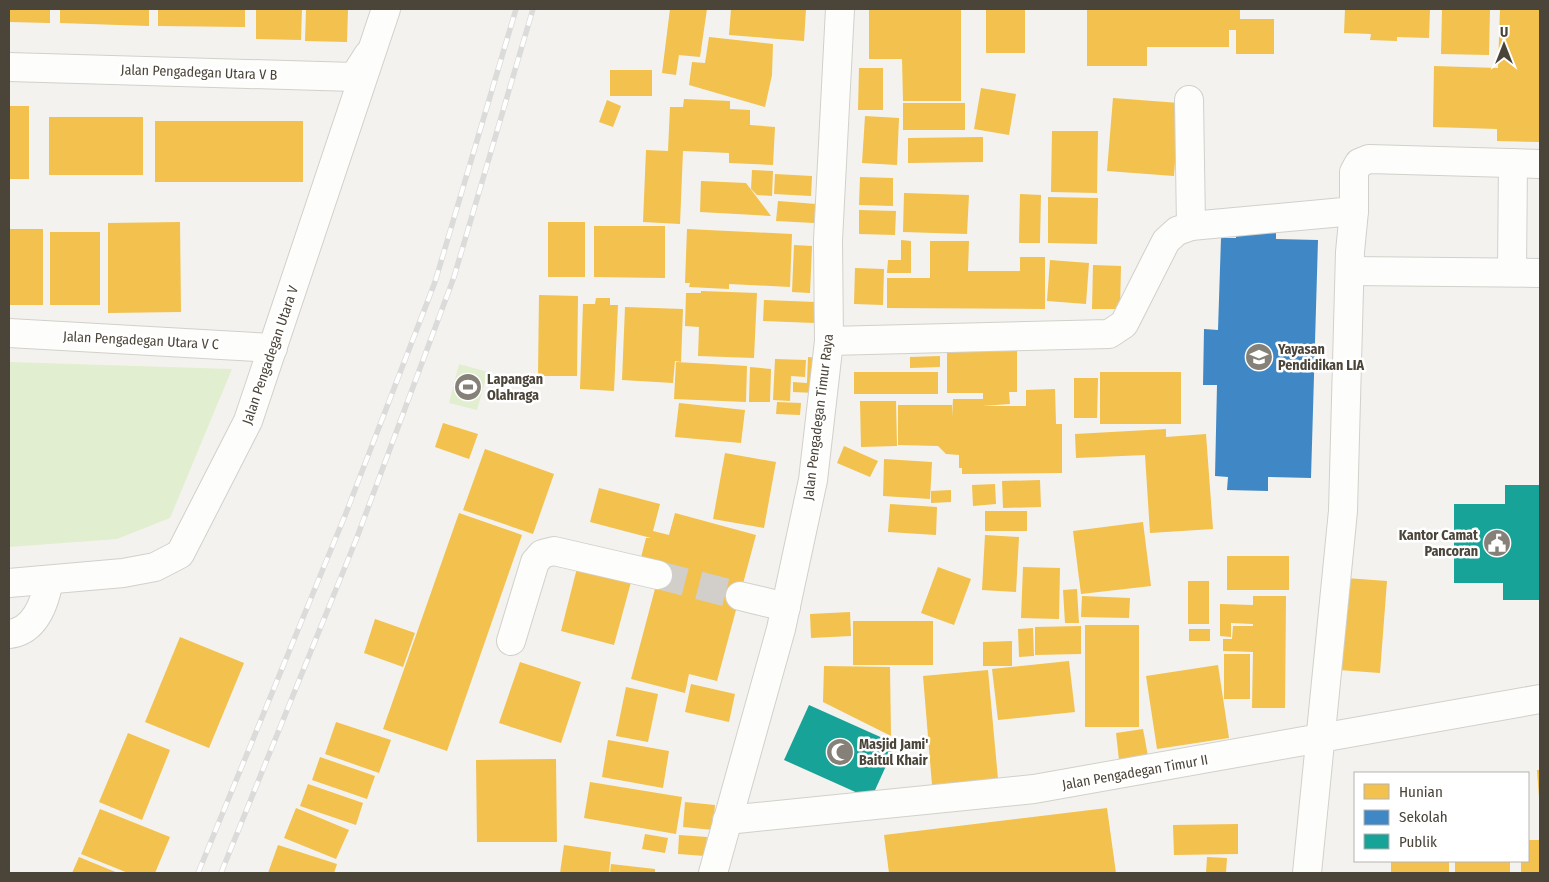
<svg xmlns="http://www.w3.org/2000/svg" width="1549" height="882" viewBox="0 0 1549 882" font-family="'Fira Sans Condensed',sans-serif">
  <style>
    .green { fill: #e1eecf }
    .homes { fill: #f2c14e }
    .schools { fill: #3f88c5 }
    .public { fill: #17a398 }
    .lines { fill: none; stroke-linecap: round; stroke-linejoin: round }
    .minor-tunnel { stroke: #d2cfca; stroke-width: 28; stroke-dasharray: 28 14; stroke-linecap: butt }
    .minor-casing { stroke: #d2d0cb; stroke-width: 30 }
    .minor { stroke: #fdfdfc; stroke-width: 28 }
    .rail-casing { stroke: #dbdbda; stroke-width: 5.5 }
    .rail { stroke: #fff; stroke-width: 4; stroke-dasharray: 11; stroke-linecap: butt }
    .labels { text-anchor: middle; stroke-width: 5; stroke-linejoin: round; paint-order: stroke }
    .street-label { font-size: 14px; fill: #4b4439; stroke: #fff }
    .poi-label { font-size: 14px; font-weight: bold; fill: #4b4439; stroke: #fff; text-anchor: start }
  </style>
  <rect width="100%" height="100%" fill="#f4f2ee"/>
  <!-- green -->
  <g class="green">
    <polygon points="9,362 232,369 170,518 117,539 9,547"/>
    <polygon points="459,364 488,372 477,410 449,403"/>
  </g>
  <!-- homes -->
  <g class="homes">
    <polygon points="9,9 50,9 50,23 9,22"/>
    <polygon points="60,9 149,9 149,26 60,23"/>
    <polygon points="158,9 245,9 245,27 158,26"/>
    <polygon points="256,9 302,9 301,40 256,39"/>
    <polygon points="306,9 348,9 347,42 305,41"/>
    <polygon points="670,9 707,9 700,57 679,55 676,75 662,73"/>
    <polygon points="731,9 806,9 804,41 729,35"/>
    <polygon points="869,9 961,9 961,101 903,101 902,59 869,59"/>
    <rect x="986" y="9" width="39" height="44"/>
    <polygon points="1087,9 1240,9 1240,19 1274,19 1274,54 1236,54 1236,30 1229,30 1229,47 1147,47 1147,66 1087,66"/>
    <polygon points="1345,9 1430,9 1429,38 1397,37 1397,41 1370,40 1371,34 1344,33"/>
    <polygon points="1442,9 1490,9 1489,55 1441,54"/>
    <polygon points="1500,9 1540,9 1540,142 1497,141 1497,129 1433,127 1434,66 1498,68"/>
    <polygon points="709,37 773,44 772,75 765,107 689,85 692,62 705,63"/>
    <polygon points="859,68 883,68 883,110 858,110"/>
    <rect x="610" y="70" width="42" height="26"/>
    <polygon points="981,88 1016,94 1009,135 974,129"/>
    <polygon points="1113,98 1179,103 1174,176 1107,171"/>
    <polygon points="684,99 730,101 730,109 750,110 750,125 775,127 773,165 729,163 729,153 683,151 680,224 643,222 646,150 668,151 670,107 683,107"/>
    <polygon points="607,100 621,106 613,127 599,122"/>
    <rect x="903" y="103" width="62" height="27"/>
    <rect x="9" y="106" width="20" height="73"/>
    <polygon points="865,116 899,118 897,165 862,163"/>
    <rect x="49" y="117" width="94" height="58"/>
    <rect x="155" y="121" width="148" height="61"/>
    <polygon points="1052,131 1098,131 1097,193 1051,192"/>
    <polygon points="983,137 983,162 908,163 908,138"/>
    <polygon points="752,170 773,171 772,196 757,195 751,189"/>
    <polygon points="775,174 812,176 811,196 774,194"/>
    <polygon points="860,177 893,178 893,206 859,205"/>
    <polygon points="701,181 746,183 771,216 700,212"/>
    <polygon points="904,193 969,195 967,234 903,232"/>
    <polygon points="1020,194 1041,195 1040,243 1019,243"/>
    <polygon points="1048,197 1098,198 1097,244 1048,243"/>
    <polygon points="778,201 816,204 814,223 776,221"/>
    <polygon points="859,210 896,211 895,235 859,234"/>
    <polygon points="180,222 181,312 108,313 108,223"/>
    <rect x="548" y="222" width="37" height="55"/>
    <polygon points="594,226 665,226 665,278 594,277"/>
    <rect x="9" y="229" width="34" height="76"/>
    <polygon points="687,229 792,234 790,287 729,284 729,289 689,287 690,283 685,283"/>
    <rect x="50" y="232" width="50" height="73"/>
    <polygon points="901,240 911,241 911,273 887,273 888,260 901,260"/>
    <polygon points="930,241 969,241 968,271 1020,271 1020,257 1045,257 1045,309 887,308 887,278 930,278"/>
    <polygon points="794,245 812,246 810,293 792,292"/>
    <polygon points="1050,260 1089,263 1086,304 1047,301"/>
    <polygon points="1093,265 1121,266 1120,309 1092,309"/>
    <polygon points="855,268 884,269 883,305 854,304"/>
    <polygon points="701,291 757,293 754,358 698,356 699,327 685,326 686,293 701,293"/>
    <polygon points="539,295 578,296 577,376 538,376"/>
    <polygon points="596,298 610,298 610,305 618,305 614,391 580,389 583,304 595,304"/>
    <polygon points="764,300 816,302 815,323 763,321"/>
    <polygon points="625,307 683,309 681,362 675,361 673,383 622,380"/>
    <polygon points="1017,341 1017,392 1009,392 1010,404 982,406 1026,406 1026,390 1055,389 1056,424 1062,424 1062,473 962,474 962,468 959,468 959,455 946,454 938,446 898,445 898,405 952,405 952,417 953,399 983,399 983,393 947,393 947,342"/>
    <polygon points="940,356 940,367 910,368 910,357"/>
    <polygon points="808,357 817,358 815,393 793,392 793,382 807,383"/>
    <polygon points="775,359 806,360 805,377 791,376 790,401 773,400"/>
    <polygon points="676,362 747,366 746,402 674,399"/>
    <polygon points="750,367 771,369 770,402 749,402"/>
    <rect x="854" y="372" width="84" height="22"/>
    <rect x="1100" y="372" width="81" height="52"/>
    <polygon points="1074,378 1098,378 1097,418 1074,418"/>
    <polygon points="860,401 896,401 897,446 861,447"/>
    <polygon points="777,402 801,403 800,415 776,414"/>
    <polygon points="679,403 745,410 741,443 675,437"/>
    <polygon points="443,423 478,434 469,459 435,447"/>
    <polygon points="1166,429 1166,437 1206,434 1213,529 1150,533 1145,455 1076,458 1075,434"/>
    <polygon points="844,446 878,461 870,477 837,463"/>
    <polygon points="485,449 554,474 533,534 463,510"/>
    <polygon points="725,453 776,462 764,528 713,519"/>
    <polygon points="884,459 932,462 930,499 883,496"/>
    <polygon points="1040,480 1041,507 1003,508 1002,481"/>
    <polygon points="995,484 996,504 973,506 972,485"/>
    <polygon points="599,488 660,504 653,531 669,535 675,513 756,535 717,681 689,674 685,693 631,679 660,570 639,565 646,538 651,538 590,522"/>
    <polygon points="951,490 951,502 931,503 931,491"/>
    <polygon points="890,504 937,507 936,535 888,532"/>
    <rect x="985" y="511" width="42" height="20"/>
    <polygon points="459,513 522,535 447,751 383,729"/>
    <polygon points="1143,522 1151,586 1081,594 1073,531"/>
    <polygon points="985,535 1019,537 1016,592 982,590"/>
    <rect x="1227" y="556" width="62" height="34"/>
    <polygon points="938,567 971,579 954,625 921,613"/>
    <polygon points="1023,567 1060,568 1059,619 1021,618"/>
    <polygon points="577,568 631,582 614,645 561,631"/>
    <polygon points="1346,578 1387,581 1380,673 1339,670"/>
    <rect x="1188" y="581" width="21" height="43"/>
    <polygon points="1077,589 1079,623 1065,623 1063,590"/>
    <polygon points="1082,596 1130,598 1129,618 1081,617"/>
    <polygon points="1253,596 1286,596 1285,708 1252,708 1253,652 1223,651 1223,639 1232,639 1233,626 1253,626 1253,624 1231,623 1231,637 1220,636 1220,604 1253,605"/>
    <polygon points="850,612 851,636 811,638 810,614"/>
    <polygon points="375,619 415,633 403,667 364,653"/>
    <rect x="853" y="621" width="80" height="44"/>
    <rect x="1085" y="625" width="54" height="102"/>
    <polygon points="1081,626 1081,654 1035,655 1035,627"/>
    <polygon points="1033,628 1034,656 1019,657 1018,629"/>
    <rect x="1189" y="629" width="21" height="12"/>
    <polygon points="180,637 244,663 209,748 145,722"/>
    <polygon points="1012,641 1012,666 983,666 983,642"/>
    <rect x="1224" y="654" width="26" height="45"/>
    <polygon points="1069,661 1075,712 998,720 992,669"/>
    <polygon points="520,662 581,682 561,743 499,723"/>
    <polygon points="1218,665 1229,738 1157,749 1146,676"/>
    <polygon points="824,666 890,667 891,736 823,702"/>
    <polygon points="988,670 998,779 932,785 923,676"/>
    <polygon points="691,684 735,694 729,722 685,712"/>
    <polygon points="626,687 658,694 648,742 616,736"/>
    <polygon points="336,722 391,740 379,773 325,754"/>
    <polygon points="1143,729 1148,756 1119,760 1116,733"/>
    <polygon points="128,733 170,750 142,820 99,802"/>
    <polygon points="608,740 669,751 663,788 602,777"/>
    <polygon points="320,757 375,776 367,799 312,780"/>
    <polygon points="556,759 557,842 477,842 476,760"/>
    <polygon points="1537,770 1540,770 1540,797 1539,797"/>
    <polygon points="590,782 682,797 676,834 584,818"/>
    <polygon points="308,784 363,803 356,825 300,806"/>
    <polygon points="685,802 715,805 713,830 683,827"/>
    <polygon points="296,808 349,830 336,859 284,838"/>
    <polygon points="1107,808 1116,873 889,873 884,835"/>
    <polygon points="100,809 170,837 155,873 128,873 81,854"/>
    <polygon points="1238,824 1238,854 1174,855 1173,825"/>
    <polygon points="645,834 668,838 665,853 642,849"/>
    <polygon points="679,835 707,837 705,856 678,854"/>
    <polygon points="1528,840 1540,840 1540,873 1521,873 1521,861 1528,861"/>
    <polygon points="278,845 337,864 334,873 268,873"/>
    <polygon points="564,845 611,852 609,873 560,873"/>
    <polygon points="79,857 118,873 72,873"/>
    <polygon points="1207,857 1227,858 1226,873 1206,873"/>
    <rect x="1391" y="861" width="58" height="12"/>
    <rect x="1455" y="861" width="55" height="12"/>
    <polygon points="611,864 655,869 655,873 610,873"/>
  </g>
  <!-- schools -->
  <polygon class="schools" points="1236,226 1276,228 1276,239 1318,240 1311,478 1268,477 1268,491 1227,490 1228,477 1215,476 1217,385 1203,385 1204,329 1218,330 1221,238 1236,238"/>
  <!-- public -->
  <g class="public">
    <polygon points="1505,485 1540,485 1540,600 1503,600 1503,583 1454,583 1454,504 1505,504"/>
    <polygon points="809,705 896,744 871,799 784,760"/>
  </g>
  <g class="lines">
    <!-- minor-tunnel -->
    <polyline class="minor-tunnel" points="658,575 740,596"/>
    <!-- minor casing -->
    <g class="minor-casing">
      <g id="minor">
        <polyline points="9,67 354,77 368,55"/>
        <polyline points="1189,100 1191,226"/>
        <polyline points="1350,271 1540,273"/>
        <polyline points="1512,272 1513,163"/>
        <polyline points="9,333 273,348"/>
        <polyline points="829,341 1109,334 1124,324 1166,241 1177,231 1191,226 1354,211 1354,172 1359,163 1369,159 1540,164"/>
        <polyline points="9,583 123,573 155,567 180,554 248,421 386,9"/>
        <polyline points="740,596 786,607"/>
        <path d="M 9,634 C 36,631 45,602 49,580"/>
        <polyline points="511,641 535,562 542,554 554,551 658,575"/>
        <polyline points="727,820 1034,789 1540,699"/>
        <polyline points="713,873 781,629 813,480 829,341 828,240 840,9"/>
        <polyline points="1307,873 1343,511 1350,252 1354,211"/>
      </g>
    </g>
    <!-- minor -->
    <use href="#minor" class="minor"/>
    <!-- rail casing -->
    <g class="rail-casing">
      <g id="rail">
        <polyline points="198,873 346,513 435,282 516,9"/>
        <polyline points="221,873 356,540 454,277 533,9"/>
      </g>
    </g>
    <!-- rail -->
    <use href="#rail" class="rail"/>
  </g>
  <!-- icons -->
  <defs>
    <g id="university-disc" transform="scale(1.4375)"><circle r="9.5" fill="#868178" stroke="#fff"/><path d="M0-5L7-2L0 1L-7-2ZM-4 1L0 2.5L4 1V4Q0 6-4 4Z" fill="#fff"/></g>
    <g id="stadium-disc" transform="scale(1.4375)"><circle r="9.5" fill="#868178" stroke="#fff"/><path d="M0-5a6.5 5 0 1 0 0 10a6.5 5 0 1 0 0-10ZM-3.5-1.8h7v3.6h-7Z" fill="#fff"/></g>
    <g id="civic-disc" transform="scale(1.4375)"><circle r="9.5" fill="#868178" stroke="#fff"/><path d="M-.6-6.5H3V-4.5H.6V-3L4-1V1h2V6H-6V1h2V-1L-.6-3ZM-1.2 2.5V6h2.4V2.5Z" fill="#fff"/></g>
    <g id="mosque-disc" transform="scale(1.4375)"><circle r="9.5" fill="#868178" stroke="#fff"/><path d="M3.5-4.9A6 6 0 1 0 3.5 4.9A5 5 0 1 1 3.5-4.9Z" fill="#fff"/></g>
  </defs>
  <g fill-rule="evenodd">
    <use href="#university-disc" x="1259" y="357"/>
    <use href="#stadium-disc" x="468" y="387"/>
    <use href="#civic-disc" x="1497" y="543"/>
    <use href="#mosque-disc" x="840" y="752"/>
  </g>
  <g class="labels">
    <!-- street labels -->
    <g class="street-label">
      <text transform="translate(199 72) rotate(2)" y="5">Jalan Pengadegan Utara V B</text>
      <text transform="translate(141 340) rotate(3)" y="5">Jalan Pengadegan Utara V C</text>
      <text transform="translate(270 355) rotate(-71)" y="5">Jalan Pengadegan Utara V</text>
      <text transform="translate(818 417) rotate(-83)" y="5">Jalan Pengadegan Timur Raya</text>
      <text transform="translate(1135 772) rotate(-10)" y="5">Jalan Pengadegan Timur II</text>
    </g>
    <!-- poi labels -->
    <g class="poi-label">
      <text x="1278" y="354">Yayasan<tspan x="1278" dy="16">Pendidikan LIA</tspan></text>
      <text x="487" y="384">Lapangan<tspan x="487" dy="16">Olahraga</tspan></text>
      <text x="1478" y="540" text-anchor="end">Kantor Camat<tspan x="1478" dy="16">Pancoran</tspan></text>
      <text x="859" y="749">Masjid Jami'<tspan x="859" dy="16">Baitul Khair</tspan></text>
    </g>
  </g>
  <!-- border -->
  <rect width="1549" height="882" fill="none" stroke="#4b4439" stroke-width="20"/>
  <!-- legend -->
  <rect x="1354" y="772" width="175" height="90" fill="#ffffff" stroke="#b7b4b0"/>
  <rect x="1364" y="784" width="25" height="15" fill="#f2c14e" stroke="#b7b4b0"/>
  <text x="1399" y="797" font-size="15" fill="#4b4439">Hunian</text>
  <rect x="1364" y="810" width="25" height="15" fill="#3f88c5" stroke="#b7b4b0"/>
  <text x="1399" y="822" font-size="15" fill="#4b4439">Sekolah</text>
  <rect x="1364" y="834" width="25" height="15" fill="#17a398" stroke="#b7b4b0"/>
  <text x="1399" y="847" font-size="15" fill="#4b4439">Publik</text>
  <!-- north arrow -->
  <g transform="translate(1504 45)" stroke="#ffffff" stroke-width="4" paint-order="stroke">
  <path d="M0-4L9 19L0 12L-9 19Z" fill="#4b4439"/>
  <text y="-8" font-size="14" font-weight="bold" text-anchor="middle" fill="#4b4439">U</text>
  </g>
</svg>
